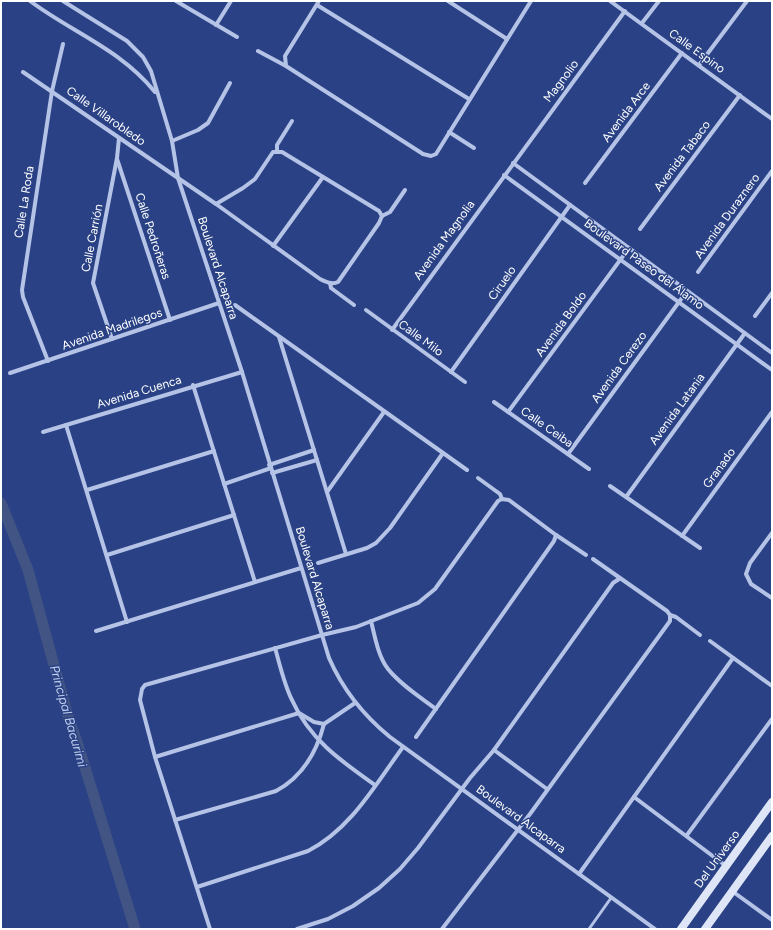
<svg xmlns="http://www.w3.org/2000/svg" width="773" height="930" viewBox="0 0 773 930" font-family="Figtree,sans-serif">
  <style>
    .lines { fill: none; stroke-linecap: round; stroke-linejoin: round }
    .canal { stroke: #425484; stroke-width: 11 }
    .lane { stroke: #b5c3e7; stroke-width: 3 }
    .street { stroke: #b5c3e7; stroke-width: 4 }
    .secondary { stroke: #dee5f7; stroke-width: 8 }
    .labels { text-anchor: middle; stroke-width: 3; stroke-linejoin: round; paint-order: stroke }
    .street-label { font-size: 12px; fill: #fff; stroke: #2a4285 }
    .water-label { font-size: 13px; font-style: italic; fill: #c0ceee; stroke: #2a4285 }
  </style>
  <rect width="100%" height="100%" fill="#2a4285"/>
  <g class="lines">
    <!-- canal -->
    <polyline class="canal" points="1,503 28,570 67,713 78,745 135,929"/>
    <!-- lane -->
    <polyline class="lane" points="589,929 611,898"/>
    <!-- street -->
    <g class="street">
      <path d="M 30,1 C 73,33 120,49 155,92"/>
      <path d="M 63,1 L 127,41 L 143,57 L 151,71 L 172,141 L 178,178 L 242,372 L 329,658 C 343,690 363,715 390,737 L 655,929"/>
      <polyline points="176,1 237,37"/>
      <polyline points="448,1 507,39"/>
      <polyline points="610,1 772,119"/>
      <polyline points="317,5 469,99"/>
      <polyline points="642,23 659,1"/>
      <polyline points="216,25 231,1"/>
      <polyline points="258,51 286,66 423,154 431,156 436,154 531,1"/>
      <polyline points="699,65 747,1"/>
      <polyline points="286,66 285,56 319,1"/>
      <path d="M 23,72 L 216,204 L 320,279 C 326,282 332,285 338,282 L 379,223 L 382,216"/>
      <polyline points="449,132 474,148"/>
      <polyline points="172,141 198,130 208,123 230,83"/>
      <polyline points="277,151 277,145 292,121"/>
      <polyline points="117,159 170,320"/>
      <polyline points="513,163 772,353"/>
      <polyline points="504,175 772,370"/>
      <polyline points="585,183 682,53"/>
      <polyline points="216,204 243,188 255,179 273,152 282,152 379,211 382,216"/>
      <polyline points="382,216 390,212 405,190"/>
      <polyline points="640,229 740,95"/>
      <polyline points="273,246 323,177"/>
      <polyline points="698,272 772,171"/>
      <polyline points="330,283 331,288 354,305"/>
      <polyline points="235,305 467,470"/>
      <polyline points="366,310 465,382"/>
      <polyline points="755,316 772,293"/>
      <polyline points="392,330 625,11"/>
      <polyline points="279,337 346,554"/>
      <polyline points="112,339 93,283 117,158 119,138"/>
      <polyline points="48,361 23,297 22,290 52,91 63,44"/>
      <polyline points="451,372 570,205"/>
      <polyline points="10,373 219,303"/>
      <polyline points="193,385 255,582"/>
      <polyline points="494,402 589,469"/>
      <polyline points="508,412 629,248"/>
      <polyline points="66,425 127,622"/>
      <polyline points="43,432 242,372"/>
      <polyline points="568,454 687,291"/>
      <polyline points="269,465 314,450"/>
      <polyline points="272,473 317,460"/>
      <polyline points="478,478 500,494 502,499"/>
      <polyline points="224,484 271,468"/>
      <polyline points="610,486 700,548"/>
      <polyline points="87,490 214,451"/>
      <polyline points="327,492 384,412"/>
      <polyline points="626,497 745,333"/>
      <polyline points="772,533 750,563 746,574 751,584 772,598"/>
      <polyline points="682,536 772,412"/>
      <polyline points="107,555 234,515"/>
      <polyline points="318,563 367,548 376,543 390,528 443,453"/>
      <polyline points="670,615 676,617 700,635"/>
      <path d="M 371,621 C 375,637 378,656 388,669 C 401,685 420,697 436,709"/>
      <polyline points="96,631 301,568"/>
      <polyline points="710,641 772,686"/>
      <path d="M 275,648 C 280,665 284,684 292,700 C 310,740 341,761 375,785"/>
      <polyline points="416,737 554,541 556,535"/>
      <polyline points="494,750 547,789"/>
      <polyline points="155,757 299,713 314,722 324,724"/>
      <polyline points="634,797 726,866"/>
      <path d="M 175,820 L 276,791 C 302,777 317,751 324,724 L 355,703"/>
      <polyline points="687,835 772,719"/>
      <polyline points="579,874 733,658"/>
      <path d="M 197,887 L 308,851 C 351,829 375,785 403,747"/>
      <polyline points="732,891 772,920"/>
      <polyline points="210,929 155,757 140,700 142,689 145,685 322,635 356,627 418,603 435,589 498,501 502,499 509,500 556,535 586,555"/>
      <polyline points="297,929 328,919 353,906 379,888 400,869 418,848 470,778 494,750 613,583 619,579"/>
      <polyline points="442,929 530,814 670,621 670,615 667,611 593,559"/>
    </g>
    <!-- secondary -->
    <g class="secondary">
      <polyline points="681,929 772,802"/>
      <polyline points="705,929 772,836"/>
    </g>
  </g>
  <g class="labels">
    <!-- street labels -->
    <g class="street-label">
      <text transform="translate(697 51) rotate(36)" y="4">Calle Espino</text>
      <text transform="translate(561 81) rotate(-53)" y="4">Magnolio</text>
      <text transform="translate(626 112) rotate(-53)" y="4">Avenida Arce</text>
      <text transform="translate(106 116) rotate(35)" y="4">Calle Villarobledo</text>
      <text transform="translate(682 156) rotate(-53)" y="4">Avenida Tabaco</text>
      <text transform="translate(24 202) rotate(-81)" y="4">Calle La Roda</text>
      <text transform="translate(727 216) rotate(-54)" y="4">Avenida Duraznero</text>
      <text transform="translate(153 236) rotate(72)" y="4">Calle Pedroñeras</text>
      <text transform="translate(92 238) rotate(-79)" y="4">Calle Carrión</text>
      <text transform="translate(444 240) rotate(-54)" y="4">Avenida Magnolia</text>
      <text transform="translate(644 264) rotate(36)" y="4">Boulevard Paseo del Álamo</text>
      <text transform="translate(218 268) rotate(72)" y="4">Boulevard Alcaparra</text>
      <text transform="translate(502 283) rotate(-55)" y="4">Ciruelo</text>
      <text transform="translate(561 324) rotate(-54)" y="4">Avenida Boldo</text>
      <text transform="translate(112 329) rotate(-19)" y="4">Avenida Madrilegos</text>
      <text transform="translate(421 338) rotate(36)" y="4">Calle Milo</text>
      <text transform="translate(619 367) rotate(-54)" y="4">Avenida Cerezo</text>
      <text transform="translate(139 392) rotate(-17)" y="4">Avenida Cuenca</text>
      <text transform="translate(677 409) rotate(-54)" y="4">Avenida Latania</text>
      <text transform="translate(547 427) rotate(35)" y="4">Calle Ceiba</text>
      <text transform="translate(719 468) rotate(-54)" y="4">Granado</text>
      <text transform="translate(315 578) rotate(73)" y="4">Boulevard Alcaparra</text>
      <text transform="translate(521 819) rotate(36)" y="4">Boulevard Alcaparra</text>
      <text transform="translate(717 859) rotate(-54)" y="4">Del Universo</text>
    </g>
    <!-- water labels -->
    <g class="water-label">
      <text transform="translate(69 716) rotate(74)" y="5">Principal Bacurimi</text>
    </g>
  </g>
  <!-- border -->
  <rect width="773" height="930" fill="none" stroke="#ffffff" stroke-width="4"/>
</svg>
